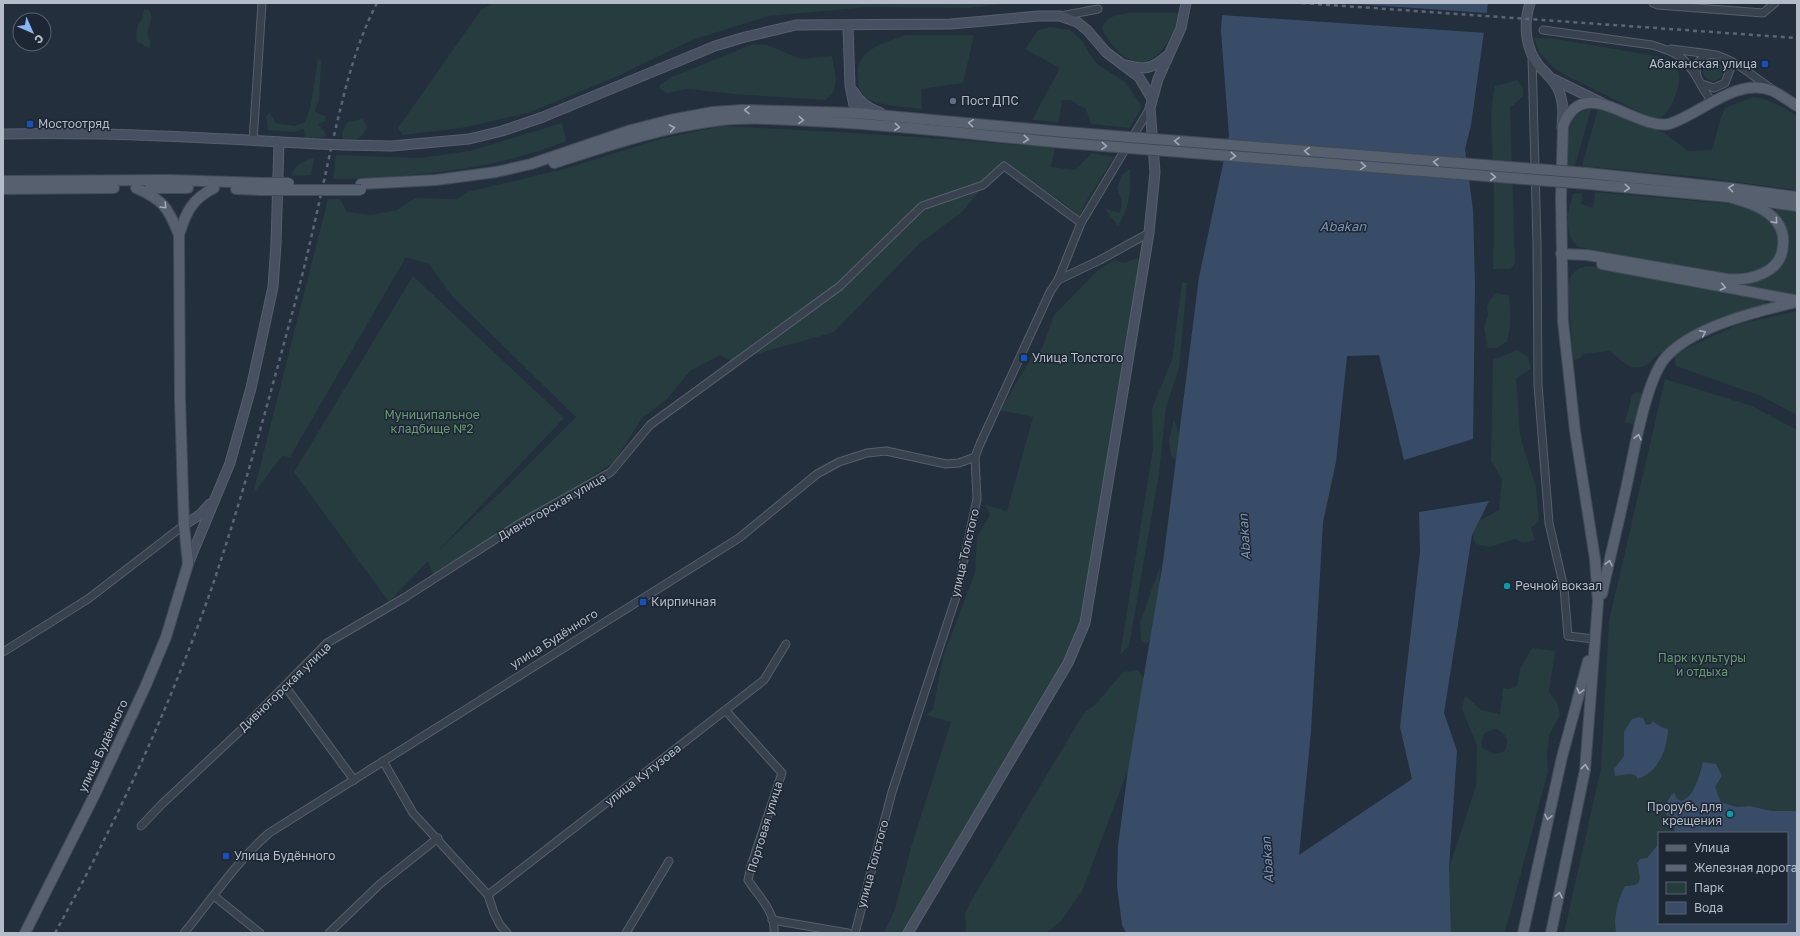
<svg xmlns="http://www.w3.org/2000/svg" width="1800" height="936" viewBox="0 0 1800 936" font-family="'Golos Text',sans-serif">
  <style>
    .green { fill: #263c3f; fill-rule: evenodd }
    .water { fill: #394c67 }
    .pier { fill: #242f3e }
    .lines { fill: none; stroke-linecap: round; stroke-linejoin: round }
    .street-casing { stroke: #565f6c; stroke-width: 9 }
    .secondary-casing { stroke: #565f6c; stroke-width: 11 }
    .primary-casing { stroke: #414a57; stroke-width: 12 }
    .street { stroke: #38414e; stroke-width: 7 }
    .secondary { stroke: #465061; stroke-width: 9 }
    .primary { stroke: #56606e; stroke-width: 10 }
    .rail { stroke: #5a6575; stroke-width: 2.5; stroke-dasharray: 4 4; stroke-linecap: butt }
    .secondary-bridge-casing { stroke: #565f6c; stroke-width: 11; stroke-linecap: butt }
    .primary-bridge-casing { stroke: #414a57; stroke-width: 12; stroke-linecap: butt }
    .secondary-bridge { stroke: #465061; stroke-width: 9 }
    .primary-bridge { stroke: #56606e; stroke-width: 10 }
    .oneway { stroke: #a1aab7 }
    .transit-dot { fill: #1a4fb4; stroke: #1d2633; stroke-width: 1.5 }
    .service-dot { fill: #5c6f8a; stroke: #1d2633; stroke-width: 1.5 }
    .culture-dot { fill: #0f9aa8; stroke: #1d2633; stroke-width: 1.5 }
    .labels { text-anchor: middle; stroke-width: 3; stroke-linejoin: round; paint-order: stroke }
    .poi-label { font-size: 12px; fill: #b4bcc9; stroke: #1d2633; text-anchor: start }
    .park-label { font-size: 12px; fill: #6b9a76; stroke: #1d2633 }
    .street-label { font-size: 12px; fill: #b4bcc9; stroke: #1d2633 }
    .water-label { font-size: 13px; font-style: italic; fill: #7c92b1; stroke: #1d2633 }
  </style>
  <rect width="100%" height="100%" fill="#242f3e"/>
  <!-- green -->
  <g class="green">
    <polygon points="494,3 1010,3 967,8 868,7 769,16 692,40 618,76 528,113 461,128 402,135 398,128 481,10"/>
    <path d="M 148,9 C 156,19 147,24 148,34 C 148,37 150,41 151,44 L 149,48 L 137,42 L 136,35 L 138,24 L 142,19 L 144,10 Z"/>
    <path d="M 1128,13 L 1180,13 C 1173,39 1151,81 1120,53 C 1112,45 1106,38 1102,28 C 1107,16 1116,15 1128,13 Z"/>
    <polygon points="1050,27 1070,30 1083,42 1089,53 1097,64 1125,82 1142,107 1130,128 1091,124 1086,109 1070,100 1062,100 1059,122 1032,120 1060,68 1025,49 1038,30"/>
    <path d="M 905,35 L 974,35 L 963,83 L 921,89 L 922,109 C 908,107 876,106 865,97 C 859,92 858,85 858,78 C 855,48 884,44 905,35 Z"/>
    <path d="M 1534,38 L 1551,38 L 1666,58 C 1685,67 1680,86 1673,101 C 1670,107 1666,116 1659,118 C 1656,119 1653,118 1650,117 L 1569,77 L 1554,68 L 1539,52 Z"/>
    <polygon points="753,44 767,45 801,59 832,56 836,78 834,91 825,100 735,94 687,89 666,93 659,88 660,85 672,77"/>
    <polygon points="318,59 321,60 319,101 314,111 319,114 326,116 325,121 318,124 326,134 325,137 305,138 304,129 294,132 268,130 266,116 270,113 276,123 295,126 305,122 311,104"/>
    <circle cx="1713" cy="71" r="10"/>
    <path d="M 1517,80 L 1523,88 L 1523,96 L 1510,108 L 1515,262 L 1511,269 L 1493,269 C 1494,234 1494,200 1493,165 C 1492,139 1489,112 1495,86 Z"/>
    <path d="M 1753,97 C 1770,99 1783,107 1797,116 L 1797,190 L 1699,177 L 1582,166 L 1599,105 L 1664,133 L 1688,151 L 1712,150 L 1721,117 L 1725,108 Z"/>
    <path d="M 1587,109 L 1591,109 L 1575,166 L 1568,167 C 1565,161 1568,128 1572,121 C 1576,115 1581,112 1587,109 Z"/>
    <path d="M 363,119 L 367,127 C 363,137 358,139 348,142 L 343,140 L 342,132 L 348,122 Z"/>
    <path d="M 562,123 L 566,141 C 492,171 412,177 333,179 L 336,155 L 420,158 L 470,151 Z"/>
    <path d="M 722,126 C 833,131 944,138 1055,148 L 1051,167 L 1075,170 L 1092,153 L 1114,157 L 1087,200 L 1079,216 L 1066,205 L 1004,162 L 962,212 L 919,244 L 834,332 L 732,361 L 720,355 L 690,371 L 667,399 L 643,417 L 614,462 L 576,487 L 433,575 L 428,561 L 389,602 L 294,472 L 413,276 L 564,418 L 436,553 L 509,484 L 576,417 L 453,297 L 429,264 L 406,257 L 290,457 L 282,456 L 253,494 L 328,199 L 340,199 L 347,212 L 371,215 L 397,210 L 415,198 L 457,199 L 468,192 L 564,169 L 660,139 Z"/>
    <path d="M 314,158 L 311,175 L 292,176 C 294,164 303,162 314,158 Z"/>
    <path d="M 1130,169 C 1131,192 1130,206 1118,226 L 1104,208 L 1120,213 L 1122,201 L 1117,188 L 1122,174 Z"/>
    <path d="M 1595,192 L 1731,204 L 1754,210 L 1766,217 L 1774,225 L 1779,238 L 1776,258 L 1764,268 L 1742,276 L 1715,273 L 1578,247 C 1562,232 1568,212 1573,194 L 1582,193 L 1581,204 L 1593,208 Z"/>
    <path d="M 1776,209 L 1797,212 L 1797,296 L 1732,283 C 1742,282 1753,283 1763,279 C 1782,271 1796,249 1786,228 C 1783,222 1779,218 1774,213 Z"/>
    <polygon points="1137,258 1148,269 1098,553 1084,604 1080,646 1005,762 982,817 957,849 911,933 884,933 895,909 912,844 951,722 926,715 933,709 943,657 975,573 977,537 990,515 985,505 1007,511 1033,417 1000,410 1030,360 1042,348 1054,315 1097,271 1115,260 1124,263"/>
    <path d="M 1589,266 L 1765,298 L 1766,306 L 1670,350 C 1659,352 1659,354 1651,361 C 1635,376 1623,362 1610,351 L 1584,354 L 1578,359 L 1573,360 L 1568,286 C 1570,274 1576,267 1589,266 Z"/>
    <polygon points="1182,283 1187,283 1179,368 1166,407 1159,474 1129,646 1120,655 1153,449 1152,408 1172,360"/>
    <path d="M 1497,293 L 1509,296 C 1511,312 1511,325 1507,341 L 1497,348 L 1488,348 L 1484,328 L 1488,315 L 1487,308 L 1489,301 Z"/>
    <polygon points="1797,311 1797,415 1761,396 1676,366 1674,354 1739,324"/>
    <polygon points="1517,350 1528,357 1531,369 1516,378 1520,436 1536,487 1539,521 1531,528 1535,540 1524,543 1515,539 1490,547 1476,544 1473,539 1475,523 1499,510 1502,479 1491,461 1493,360"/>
    <path d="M 1665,379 L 1752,406 L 1797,430 L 1797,811 L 1772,811 L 1750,806 L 1737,807 L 1721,802 L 1703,762 C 1698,775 1695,796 1681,801 L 1676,798 L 1675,794 C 1668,795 1666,801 1664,808 L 1667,815 L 1675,822 L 1674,833 L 1659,833 L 1659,843 L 1647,858 L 1640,859 L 1637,863 C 1639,872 1643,881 1633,887 L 1614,925 L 1616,933 L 1564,933 L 1601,768 L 1609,621 Z"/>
    <polygon points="1636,392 1644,393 1635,425 1625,422 1632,396"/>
    <polygon points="1174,419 1183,444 1180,463 1171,456 1169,441"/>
    <path d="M 1160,566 C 1159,587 1163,629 1146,644 L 1141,639 L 1140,623 Z"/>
    <path d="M 1532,648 L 1555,651 L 1549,692 L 1557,702 L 1560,715 L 1549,735 L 1547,755 L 1548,771 L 1505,933 L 1451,933 L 1449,868 L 1476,786 L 1477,745 L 1462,709 L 1465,695 L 1481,710 L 1500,714 L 1503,688 L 1509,689 L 1517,686 L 1520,669 ZM 1497,729 C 1508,737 1509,738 1505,751 L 1495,754 L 1482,748 C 1481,736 1484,730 1497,729 Z"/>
    <polygon points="1137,670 1144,678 1128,770 1082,891 1061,921 1046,933 969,933 966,932 965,914 971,901 1084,713 1096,704 1123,672"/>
  </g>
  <!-- water -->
  <g class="water">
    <polygon points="1223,3 1488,3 1471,125 1465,149 1473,210 1475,285 1473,439 1404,460 1379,355 1347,356 1336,462 1323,522 1311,731 1299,855 1412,779 1400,727 1420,552 1419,512 1489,501 1472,535 1444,713 1457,751 1449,868 1451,933 1126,933 1122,925 1117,886 1118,846 1128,770 1163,562 1199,277 1229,136 1221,31"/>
    <path d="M 1639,717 L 1643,718 L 1646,725 L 1651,724 L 1653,721 L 1661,727 L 1668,729 C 1667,750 1659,771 1638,779 L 1635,775 L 1629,774 L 1615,776 L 1614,769 L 1624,756 L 1624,732 L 1632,719 Z"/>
    <path d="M 1703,762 L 1716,764 L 1722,776 L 1715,787 L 1721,802 L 1737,807 L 1750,806 L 1772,811 L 1797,811 L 1797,933 L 1616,933 C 1613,918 1618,899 1625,886 C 1644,887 1640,877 1637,863 L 1640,859 L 1647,858 L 1659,843 L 1659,923 L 1787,923 L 1787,833 L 1674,833 L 1675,822 L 1667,815 L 1663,808 L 1671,795 L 1675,793 L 1676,798 L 1681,801 C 1695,796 1699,775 1703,762 Z"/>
  </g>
  <!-- pier -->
  <polygon class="pier" points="1221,3 1341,3 1488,13 1486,33 1221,15"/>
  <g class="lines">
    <!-- street casing -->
    <g class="street-casing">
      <g id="street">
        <polyline points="1653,3 1658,5 1763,13 1775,3"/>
        <polyline points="1061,16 1098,9"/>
        <path d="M 1543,30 L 1652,45 C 1678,53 1683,55 1698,79"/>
        <polyline points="1671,49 1710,54"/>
        <polyline points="1532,56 1537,243 1538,385 1549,523 1564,588 1568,636 1594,639"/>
        <polyline points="1702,84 1714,88 1725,83 1730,70 1725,59"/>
        <path d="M 1713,103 C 1705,91 1685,69 1704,57 C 1708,54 1714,54 1719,56 C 1738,62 1755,78 1772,89"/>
        <polyline points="253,141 262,3"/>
        <polyline points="1058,280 1081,223 1150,108"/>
        <polyline points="3,652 88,599 184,525"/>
        <polyline points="285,686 354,780"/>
        <path d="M 726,711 L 782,773 L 751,866 L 748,880 C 758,896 776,912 774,933"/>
        <polyline points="383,761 413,813 488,895 494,913 500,925 507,933"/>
        <polyline points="141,826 162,804 240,731 327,643 404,598 519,524 611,472 650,425 840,286 922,206 983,185 1004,166 1081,223"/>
        <polyline points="488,895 764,680 786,644"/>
        <polyline points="214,896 260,933"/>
        <polyline points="772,920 848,933"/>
        <path d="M 184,933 C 212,899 236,862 269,833 L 739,538 L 817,474 L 839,462 L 867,453 L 886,451 L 946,464 L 959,463 L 975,457"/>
        <polyline points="329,933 380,884 438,838"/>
        <polyline points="626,933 669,861"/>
        <polyline points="855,933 892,792 956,597 977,499 975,457 980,444 1050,292 1058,280 1100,260 1149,233"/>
      </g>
    </g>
    <!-- secondary casing -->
    <g class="secondary-casing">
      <g id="secondary">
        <path d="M 1530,3 C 1523,25 1525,49 1540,67 C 1547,74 1554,80 1558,89 C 1564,101 1563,115 1562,128"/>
        <polyline points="848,26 850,86 857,120"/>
        <path d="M 1126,65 C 1145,70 1152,69 1167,56"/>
        <polyline points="1553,79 1604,104"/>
        <path d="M 853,91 C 859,102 869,109 881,113"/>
        <path d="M 3,134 C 108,132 213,138 318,144"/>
        <polyline points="344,145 392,146 469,139 502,131 543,117 715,46 745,37 796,25 951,24 1039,16 1060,16 1077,22 1087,30 1106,52 1139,77 1152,99"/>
        <polyline points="184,525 201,514 210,504"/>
        <polyline points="188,564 230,463 251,388 273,287 276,244 279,142"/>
        <polyline points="908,933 1068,663 1085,623 1149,233 1155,172 1150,108 1158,79 1181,28 1186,3"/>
      </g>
    </g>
    <!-- primary casing -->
    <g class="primary-casing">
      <g id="primary">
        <path d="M 554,163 C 607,146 659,128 715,121 C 753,116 791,120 830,122 C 908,126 987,136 1065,143"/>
        <polyline points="1587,173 1730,188 1797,197"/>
        <polyline points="3,181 170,180 262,183"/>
        <polyline points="361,184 436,180 496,172 531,164 631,130 670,120 713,112 742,110 856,113 1065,132"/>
        <polyline points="1588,184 1729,197 1797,206"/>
        <path d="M 136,188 C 163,200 168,207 179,235"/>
        <polyline points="150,188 188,188"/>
        <polyline points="3,189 114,188"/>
        <polyline points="236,189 260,190"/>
        <path d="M 1561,254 L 1587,255 L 1727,279 C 1750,281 1782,273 1783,245 C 1784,237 1782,229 1777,222 C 1766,207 1746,202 1729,197"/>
        <polyline points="1602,264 1794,300"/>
        <path d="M 1602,594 C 1610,557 1619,521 1627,484 C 1634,453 1646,377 1667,356 C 1695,326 1758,311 1797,302"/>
        <path d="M 25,933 L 97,790 L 146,685 L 166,637 L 188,564 L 184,525 L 180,400 L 179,235 C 186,212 192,199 214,188"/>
        <polyline points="1523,933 1562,757 1588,661"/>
        <path d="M 1551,933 L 1585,770 L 1598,602 L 1595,559 L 1575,431 L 1563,321 L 1561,197 L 1563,126 C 1584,72 1634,130 1669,124 C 1701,114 1737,76 1773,91 C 1781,95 1789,101 1797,106"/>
      </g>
    </g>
    <!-- street -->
    <use href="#street" class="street"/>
    <!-- secondary -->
    <use href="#secondary" class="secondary"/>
    <!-- primary -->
    <use href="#primary" class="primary"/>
    <!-- rail -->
    <g class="rail">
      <polyline points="1302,3 1797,38"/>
      <path d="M 55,933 C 116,823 169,709 211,590 C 242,499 267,406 292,314 C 308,256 320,198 333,140 C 344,93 355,45 377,3"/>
    </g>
    <!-- secondary-bridge casing -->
    <g class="secondary-bridge-casing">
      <polyline id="secondary-bridge" points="318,144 344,145"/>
    </g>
    <!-- primary-bridge casing -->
    <g class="primary-bridge-casing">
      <g id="primary-bridge">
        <polyline points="1065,132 1587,173"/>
        <polyline points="1065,143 1588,184"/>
        <polyline points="262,183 289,183"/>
        <polyline points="260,190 361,190"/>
      </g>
    </g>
    <!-- secondary-bridge -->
    <use href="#secondary-bridge" class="secondary-bridge"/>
    <!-- primary-bridge -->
    <use href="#primary-bridge" class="primary-bridge"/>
  </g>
  <!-- one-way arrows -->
  <defs><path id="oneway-chevron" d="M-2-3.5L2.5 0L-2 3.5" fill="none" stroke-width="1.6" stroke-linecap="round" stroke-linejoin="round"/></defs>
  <g class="oneway">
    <use href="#oneway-chevron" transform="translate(747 110) rotate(-179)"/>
    <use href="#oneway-chevron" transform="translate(801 120) rotate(3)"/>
    <use href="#oneway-chevron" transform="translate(971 123) rotate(-175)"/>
    <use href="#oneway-chevron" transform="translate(897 127) rotate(5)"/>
    <use href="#oneway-chevron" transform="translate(672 128) rotate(-11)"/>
    <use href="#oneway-chevron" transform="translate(1026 139) rotate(5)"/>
    <use href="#oneway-chevron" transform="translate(1177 141) rotate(-176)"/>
    <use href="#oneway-chevron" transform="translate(1104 146) rotate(4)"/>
    <use href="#oneway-chevron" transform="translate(1307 151) rotate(-176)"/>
    <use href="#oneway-chevron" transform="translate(1233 156) rotate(4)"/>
    <use href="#oneway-chevron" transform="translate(1436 162) rotate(-176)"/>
    <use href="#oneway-chevron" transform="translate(1363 166) rotate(4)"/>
    <use href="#oneway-chevron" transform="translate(1493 177) rotate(4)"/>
    <use href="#oneway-chevron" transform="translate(1627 188) rotate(5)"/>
    <use href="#oneway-chevron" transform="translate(1731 188) rotate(-174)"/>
    <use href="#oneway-chevron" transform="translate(164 206) rotate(46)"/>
    <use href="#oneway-chevron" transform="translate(1775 221) rotate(49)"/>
    <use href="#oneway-chevron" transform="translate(1723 287) rotate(11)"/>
    <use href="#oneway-chevron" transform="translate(1703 333) rotate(-26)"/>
    <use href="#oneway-chevron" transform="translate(1638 437) rotate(-77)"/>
    <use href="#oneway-chevron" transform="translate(1609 563) rotate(-77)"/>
    <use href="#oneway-chevron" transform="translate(1580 691) rotate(105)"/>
    <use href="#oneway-chevron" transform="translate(1585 767) rotate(-84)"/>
    <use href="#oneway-chevron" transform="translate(1548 817) rotate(102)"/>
    <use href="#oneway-chevron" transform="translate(1559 895) rotate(-78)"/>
  </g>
  <!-- markers -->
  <g class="transit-dot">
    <rect x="1761" y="60" width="8" height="8" rx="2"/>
    <rect x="26" y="120" width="8" height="8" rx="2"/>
    <rect x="1020" y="354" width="8" height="8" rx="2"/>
    <rect x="639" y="598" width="8" height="8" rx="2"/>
    <rect x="222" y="852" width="8" height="8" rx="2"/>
  </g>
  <circle class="service-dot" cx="953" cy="101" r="4"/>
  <g class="culture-dot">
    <circle cx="1507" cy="586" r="4"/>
    <circle cx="1730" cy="814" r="4"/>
  </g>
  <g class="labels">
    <!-- poi labels -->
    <g class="poi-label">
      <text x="1757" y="68" text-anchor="end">Абаканская улица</text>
      <text x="961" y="105">Пост ДПС</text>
      <text x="38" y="128">Мостоотряд</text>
      <text x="1032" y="362">Улица Толстого</text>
      <text x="1515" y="590">Речной вокзал</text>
      <text x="651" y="606">Кирпичная</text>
      <text x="1722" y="811" text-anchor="end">Прорубь для<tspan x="1722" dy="14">крещения</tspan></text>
      <text x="234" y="860">Улица Будённого</text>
    </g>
    <!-- park labels -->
    <g class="park-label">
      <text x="432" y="419">Муниципальное<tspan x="432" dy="14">кладбище №2</tspan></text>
      <text x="1702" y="662">Парк культуры<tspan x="1702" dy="14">и отдыха</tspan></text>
    </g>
    <!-- street labels -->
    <g class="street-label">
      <text transform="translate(552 507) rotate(-30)" y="4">Дивногорская улица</text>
      <text transform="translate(965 553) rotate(-77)" y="4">улица Толстого</text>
      <text transform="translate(554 639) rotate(-32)" y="4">улица Будённого</text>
      <text transform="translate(285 687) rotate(-44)" y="4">Дивногорская улица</text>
      <text transform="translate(103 746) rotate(-65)" y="4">улица Будённого</text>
      <text transform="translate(643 775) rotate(-38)" y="4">улица Кутузова</text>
      <text transform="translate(765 827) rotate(-73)" y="4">Портовая улица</text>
      <text transform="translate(873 864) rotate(-75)" y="4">улица Толстого</text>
    </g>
    <!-- water labels -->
    <g class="water-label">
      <text x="1343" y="231">Abakan</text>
      <text transform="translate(1244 537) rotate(-94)" y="5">Abakan</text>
      <text transform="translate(1267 860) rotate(-94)" y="5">Abakan</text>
    </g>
  </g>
  <!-- border -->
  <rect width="1800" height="936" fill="none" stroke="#b4bcc9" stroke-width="8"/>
  <!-- legend -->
  <rect x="1658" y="832" width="130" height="92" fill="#1d2633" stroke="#59626f"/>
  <rect x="1666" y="845" width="20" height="6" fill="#56606e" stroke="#59626f"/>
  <text x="1694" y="852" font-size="12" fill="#b4bcc9">Улица</text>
  <rect x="1666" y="865" width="20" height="6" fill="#5a6575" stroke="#59626f"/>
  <text x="1694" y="872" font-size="12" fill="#b4bcc9">Железная дорога</text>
  <rect x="1666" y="882" width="20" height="12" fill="#263c3f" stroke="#59626f"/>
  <text x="1694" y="892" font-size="12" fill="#b4bcc9">Парк</text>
  <rect x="1666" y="902" width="20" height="12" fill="#394c67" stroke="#59626f"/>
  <text x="1694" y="912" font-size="12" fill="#b4bcc9">Вода</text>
  <!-- north arrow -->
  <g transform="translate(32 32) rotate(135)"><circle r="19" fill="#1d2633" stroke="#59626f"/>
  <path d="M0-3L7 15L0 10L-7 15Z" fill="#8ab4f8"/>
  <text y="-6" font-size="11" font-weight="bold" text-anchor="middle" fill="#b4bcc9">С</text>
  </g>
</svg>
